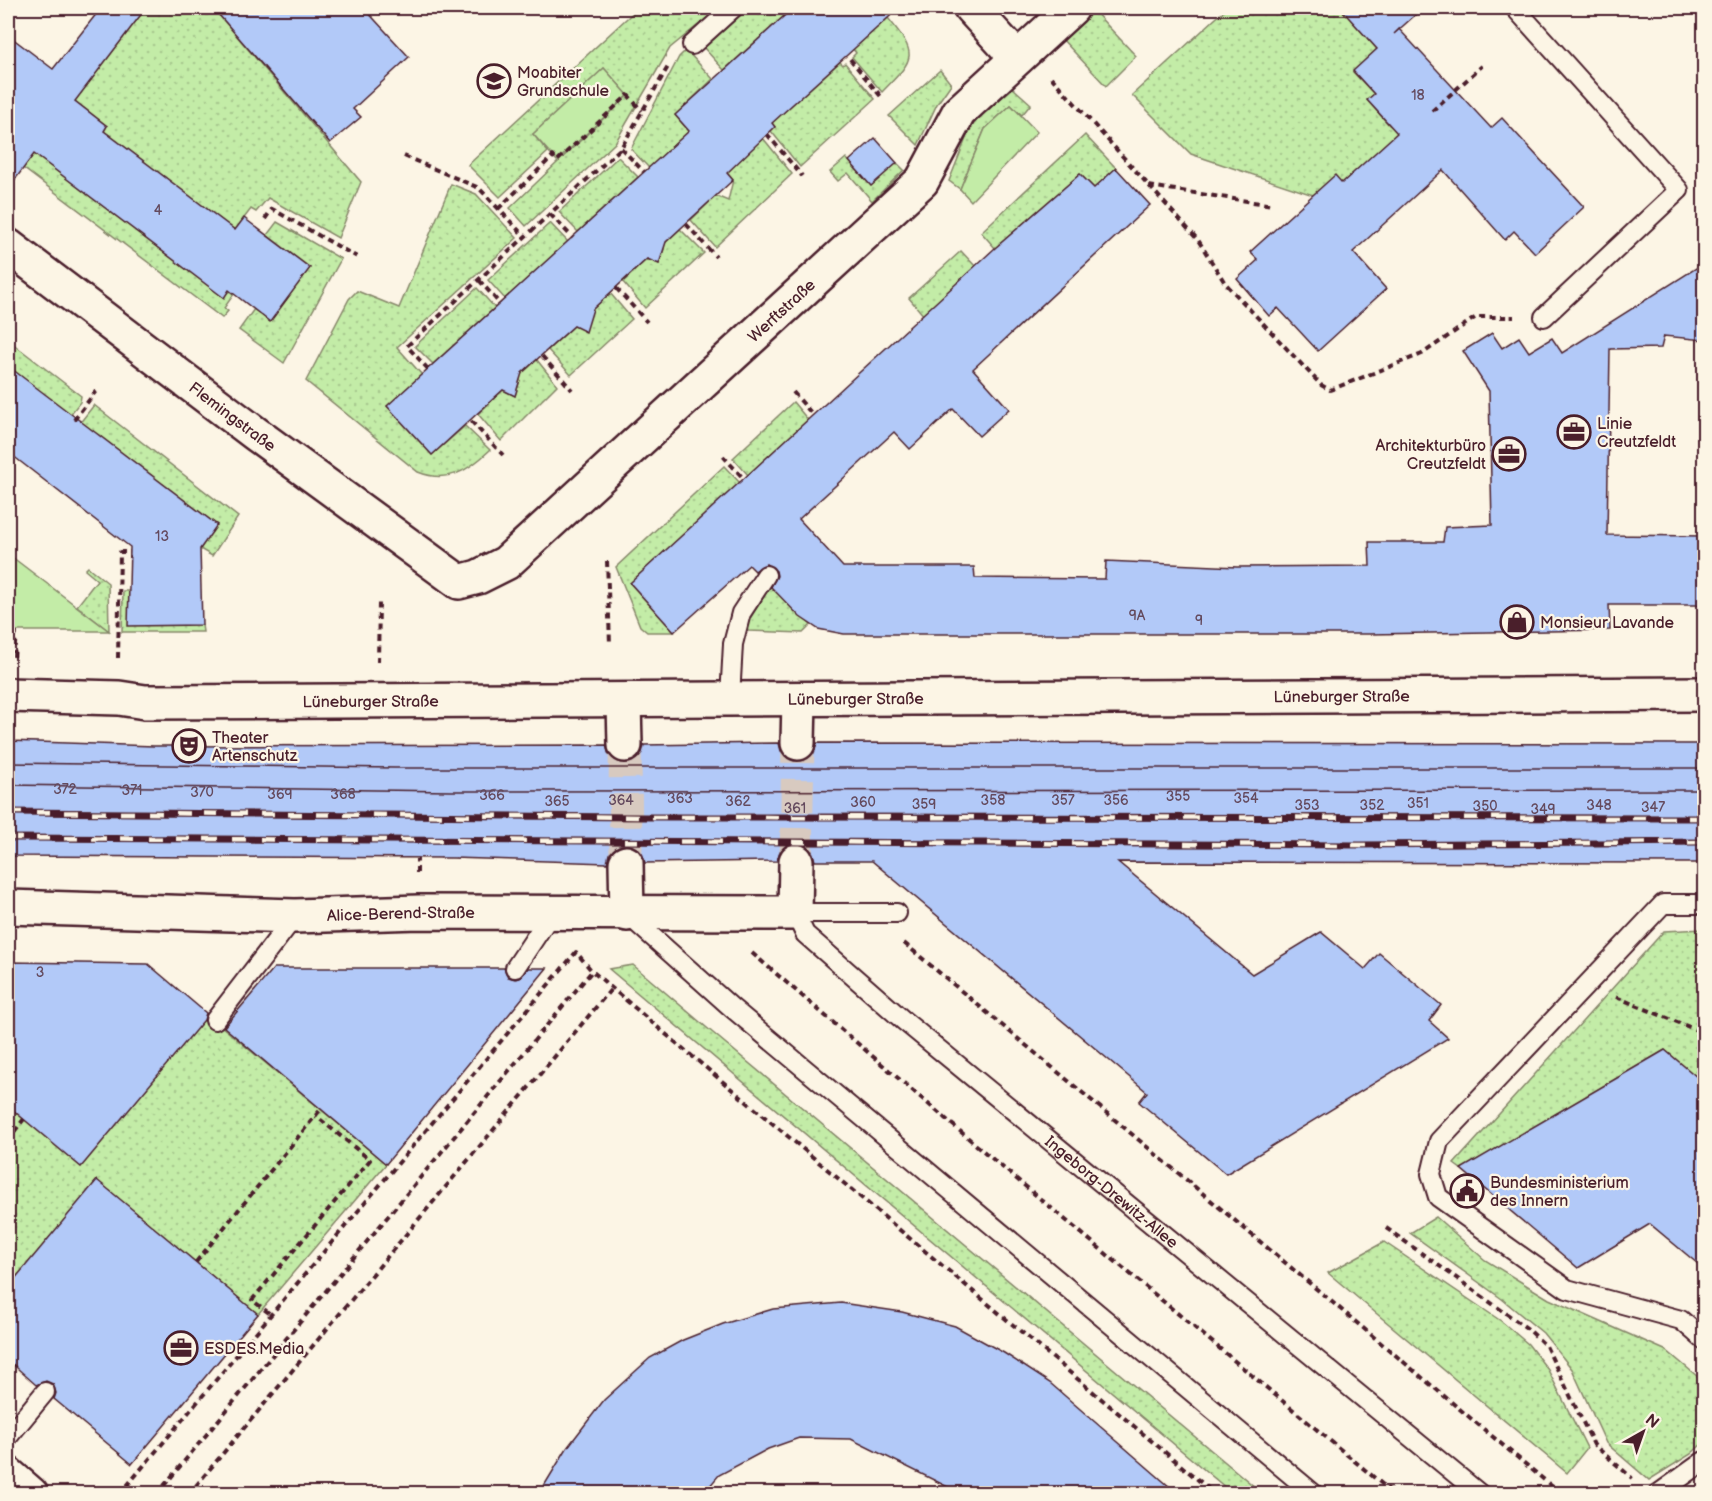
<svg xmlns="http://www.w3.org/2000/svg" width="1712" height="1501" viewBox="0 0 1712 1501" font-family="'Balsamiq Sans',sans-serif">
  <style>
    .grass { fill: url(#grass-dots); stroke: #868669; stroke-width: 1.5 }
    .park { fill: #c3eca7; stroke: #868669; stroke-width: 1.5 }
    .building { fill: #b2c9f8; stroke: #4a1f2b; stroke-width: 1.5 }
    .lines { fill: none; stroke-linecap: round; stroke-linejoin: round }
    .street-tunnel { stroke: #d8cac0; stroke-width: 33; stroke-dasharray: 33 16; stroke-linecap: butt }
    .lane-casing { stroke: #4a1f2b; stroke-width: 22 }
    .street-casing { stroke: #4a1f2b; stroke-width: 38 }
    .path { stroke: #4a1f2b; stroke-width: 4; stroke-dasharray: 6 4.5; stroke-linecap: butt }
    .lane { stroke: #fcf5e5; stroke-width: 18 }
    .street { stroke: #fcf5e5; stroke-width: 33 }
    .tram { stroke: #4a1f2b; stroke-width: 1.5 }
    .rail-casing { stroke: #4a1f2b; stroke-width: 7 }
    .rail { stroke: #fcf5e5; stroke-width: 4.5; stroke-dasharray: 14; stroke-linecap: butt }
    .labels { text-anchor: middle; stroke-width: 4.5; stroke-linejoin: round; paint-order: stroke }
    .number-label { font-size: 14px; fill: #644a5e }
    .poi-label { font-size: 16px; fill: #4a1f2b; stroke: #fcf5e5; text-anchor: start }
    .street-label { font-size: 16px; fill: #4a1f2b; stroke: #fcf5e5 }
  </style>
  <defs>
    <pattern id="grass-dots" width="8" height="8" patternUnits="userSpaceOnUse" patternTransform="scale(1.5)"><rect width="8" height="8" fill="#c3eca7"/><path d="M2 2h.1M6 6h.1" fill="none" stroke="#a9ca90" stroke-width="1.8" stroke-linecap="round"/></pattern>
  </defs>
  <rect width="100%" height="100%" fill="#fcf5e5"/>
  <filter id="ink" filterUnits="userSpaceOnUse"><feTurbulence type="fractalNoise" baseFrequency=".0167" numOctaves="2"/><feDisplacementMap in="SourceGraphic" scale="12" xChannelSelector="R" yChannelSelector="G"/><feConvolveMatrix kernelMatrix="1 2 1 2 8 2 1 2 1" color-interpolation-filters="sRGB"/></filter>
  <g filter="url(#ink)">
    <!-- grass -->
    <g class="grass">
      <polygon points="146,8 213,8 361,182 338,238 268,198 256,212 251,209 235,230 104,131 107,126 75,101"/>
      <polygon points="638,8 719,8 670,48 615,143 526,226 510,208 628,95 604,68 533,134 548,152 500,197 468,165"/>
      <polygon points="749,8 793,8 724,70 704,48"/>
      <polygon points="1227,8 1364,8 1351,20 1377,49 1353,72 1374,94 1367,100 1389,125 1400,131 1342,183 1313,195 1191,154 1132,95"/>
      <polygon points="1092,9 1136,56 1106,86 1061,38"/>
      <path d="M 888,18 C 919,56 915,58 882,92 L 852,57 L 856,53 L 853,49 Z"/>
      <polygon points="686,50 713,79 675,115 689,131 649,168 631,149 679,57"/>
      <polygon points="840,62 843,65 845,63 875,99 800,167 771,131 775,127 772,123"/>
      <polygon points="940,70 951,84 937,104 918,145 889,116"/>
      <polygon points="1013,88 1031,104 1022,115 1011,105 985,129 960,189 949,181 969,131 978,118"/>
      <polygon points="1085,135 1116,168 1094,188 1080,174 995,248 981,232"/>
      <polygon points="763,138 792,174 715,247 691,220 716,196 728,201 733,180 723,168"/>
      <polygon points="34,154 223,297 229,291 234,294 224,308 228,311 222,318 23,168"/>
      <polygon points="618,157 638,177 578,232 559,212"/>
      <polygon points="846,158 871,186 897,163 904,170 872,201 848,173 838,181 830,172"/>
      <path d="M 451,184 L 476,194 L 517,238 L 397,347 L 422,375 L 387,406 L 432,455 L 465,426 L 490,450 C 468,471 448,484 418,472 L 306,381 L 349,299 L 357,291 L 399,308 Z"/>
      <polygon points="277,222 341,259 284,363 239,330 254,309 270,321 310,268 267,235"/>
      <polygon points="550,223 568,242 505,299 488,280"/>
      <polygon points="680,229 704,253 645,308 623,282 647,259 659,264 664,249 662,246"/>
      <polygon points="961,251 976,267 924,316 909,298"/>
      <polygon points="477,288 495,308 433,364 415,346"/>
      <polygon points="610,293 632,319 571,375 548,350"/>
      <polygon points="8,340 81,396 80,402 69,416 8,367"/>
      <polygon points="537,360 557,385 501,441 478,414 503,390 515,396 520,380 517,378"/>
      <polygon points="793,402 808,420 748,475 733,458"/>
      <polygon points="94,405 238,517 212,556 200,549 217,525 97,434 79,424"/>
      <polygon points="724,466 740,483 630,583 674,632 647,632 640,626 616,567"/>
      <polygon points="88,567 108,583 109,631 77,606 97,580 85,570"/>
      <polygon points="770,586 811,625 803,633 748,631 746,625"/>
      <polygon points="123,591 129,591 202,625 203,632 122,632"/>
      <polygon points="1704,929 1704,1083 1665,1050 1461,1169 1454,1164 1664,931"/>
      <polygon points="633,965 713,1033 1262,1493 1232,1493 609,969"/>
      <polygon points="208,1015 386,1164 258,1314 97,1181 8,1287 8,1106 81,1167"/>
      <polygon points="1436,1217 1485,1260 1549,1299 1667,1351 1704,1382 1704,1442 1691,1454 1649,1480 1606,1443 1572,1369 1543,1333 1502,1299 1410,1233"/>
      <polygon points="1384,1242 1501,1321 1528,1344 1548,1370 1587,1448 1567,1473 1328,1273"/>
    </g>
    <!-- park -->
    <g class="park">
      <polygon points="604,68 628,95 557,161 533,134"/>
      <polygon points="1011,105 1037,132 971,201 960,189 985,129"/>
      <polygon points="8,554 109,631 8,631"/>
    </g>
    <!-- building -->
    <g class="building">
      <polygon points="101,8 146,8 75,101 107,126 104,131 235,230 244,218 310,268 270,322 229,290 224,298 34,154 8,189 8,35 53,69"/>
      <polygon points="213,8 364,8 409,57 353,109 361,117 330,143"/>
      <polygon points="793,8 899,8 772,123 775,127 727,173 733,180 666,242 659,264 647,259 593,309 586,332 574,326 522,373 515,396 503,390 432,455 387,406 689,131 675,115"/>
      <polygon points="1340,8 1423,8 1394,34 1399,29 1491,128 1502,118 1584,207 1535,253 1514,231 1505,240 1443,170 1353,252 1386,289 1318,351 1278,308 1269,316 1237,279 1258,260 1250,252 1335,175 1342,183 1397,133 1367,100 1374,94 1353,71 1377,49"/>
      <polygon points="875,138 897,163 871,186 849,161"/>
      <polygon points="1116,168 1150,205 973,369 1009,409 979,436 953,409 910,449 894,432 799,519 843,567 974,567 975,578 1105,579 1106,561 1237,567 1370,566 1369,542 1443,542 1445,527 1492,525 1489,391 1463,351 1492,333 1502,348 1519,337 1529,352 1552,338 1562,353 1704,263 1704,340 1664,336 1661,348 1610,349 1607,535 1704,536 1704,605 1609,605 1610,630 1370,634 844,634 818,629 800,617 771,587 777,576 776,571 766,564 755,571 749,565 674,632 630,583 995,248 1080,174 1094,188"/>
      <polygon points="8,366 217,525 200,549 202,625 128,626 130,547 8,452"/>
      <polygon points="8,741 154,746 606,745 609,755 617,762 625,764 635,761 642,753 644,745 779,743 781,751 788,759 798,762 807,759 814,753 817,743 1704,744 1704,863 1118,862 1252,974 1321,932 1365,969 1379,953 1441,1005 1429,1021 1448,1038 1226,1174 1139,1102 1147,1092 872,861 815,861 812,851 806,845 796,842 787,844 780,851 777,861 645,863 642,853 635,846 626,844 616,847 609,854 607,863 453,858 8,856"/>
      <polygon points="8,962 148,964 206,1013 204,1020 81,1167 8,1106"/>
      <polygon points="274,968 504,968 508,977 515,979 520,978 528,968 547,968 386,1164 224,1027"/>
      <polygon points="1665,1050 1704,1083 1704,1269 1650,1224 1578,1268 1461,1169"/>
      <polygon points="97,1180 258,1314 132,1464 54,1399 56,1393 53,1384 46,1381 36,1385 8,1360 8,1287"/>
      <polygon points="841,1303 902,1312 955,1326 1004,1353 1050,1383 1178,1494 962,1494 851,1439 799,1438 768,1449 719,1475 703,1494 539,1494 567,1448 604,1400 650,1358 683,1340 723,1324 773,1309"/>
    </g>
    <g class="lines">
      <!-- street-tunnel -->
      <g class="street-tunnel">
        <polyline points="625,745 626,863"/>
        <polyline points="796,861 798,743"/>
      </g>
      <!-- lane casing -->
      <g class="lane-casing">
        <g id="lane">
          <polyline points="1515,8 1679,190 1544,317"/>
          <polyline points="692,45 733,8"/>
          <polyline points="730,698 733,644 741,613 766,575"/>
          <polyline points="1704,904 1663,904 1439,1141 1431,1174 1438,1197 1567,1289 1681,1320 1704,1340"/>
          <path id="s1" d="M 897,913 L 795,913 L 805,934 L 903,1020 L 1480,1494"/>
          <polyline points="627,914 732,1008 1314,1494"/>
          <polyline points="515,968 551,914"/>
          <polyline points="215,1020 295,916"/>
          <polyline points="8,1437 45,1392"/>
          <polyline points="1658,1494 1704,1461"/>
        </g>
      </g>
      <!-- street casing -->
      <g class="street-casing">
        <g id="street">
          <polyline points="971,8 1017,58"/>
          <path id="s2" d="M 8,246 L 256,434 L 459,582 L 478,577 L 506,563 L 922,181 L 959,112 L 1072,8"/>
          <path id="s3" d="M 8,695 L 119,698 L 145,702 L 1704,694"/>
          <polyline points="624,702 625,745"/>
          <polyline points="798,743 799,699"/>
          <polyline points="626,863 627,914"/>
          <path id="s4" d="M 8,907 L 295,916 L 419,912 L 795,913 L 796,861"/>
          <polyline points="8,1474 31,1494"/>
        </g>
      </g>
      <!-- path -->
      <g class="path">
        <polyline points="850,59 883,99"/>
        <polyline points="1051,77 1198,240 1225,283 1321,385 1330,390 1422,354 1476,317 1514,317"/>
        <polyline points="1432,111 1482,66"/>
        <polyline points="767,134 802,176"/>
        <polyline points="621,148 644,172"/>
        <polyline points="404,156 479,188 525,237"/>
        <polyline points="1149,186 1273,205"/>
        <polyline points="498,209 553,156 557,161 628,95 642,111"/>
        <polyline points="550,214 573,238"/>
        <polyline points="265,219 272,209 357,257"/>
        <polyline points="686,224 716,257"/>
        <polyline points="479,280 500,304"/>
        <polyline points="616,288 647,322"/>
        <polyline points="542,356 572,390"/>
        <polyline points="428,369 407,346 621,148 669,65"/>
        <polyline points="793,392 813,415"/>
        <polyline points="74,420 96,391"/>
        <polyline points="471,421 503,455"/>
        <polyline points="723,456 744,479"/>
        <polyline points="607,561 610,644"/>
        <polyline points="14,657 16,631"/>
        <polyline points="118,658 120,552 130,552"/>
        <polyline points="378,662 379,603"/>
        <polyline points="417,873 417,859"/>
        <polyline points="904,943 1561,1494"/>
        <polyline points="752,953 995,1161 1394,1494"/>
        <polyline points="1616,997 1704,1033"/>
        <polyline points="8,1140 24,1119"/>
        <polyline points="1386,1228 1528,1329 1546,1346 1594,1445 1632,1478"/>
        <polyline points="196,1262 321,1109"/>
        <polyline points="269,1313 252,1300 370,1160 316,1116"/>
        <polyline points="120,1494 576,952 592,971 649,1020 1215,1494"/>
        <polyline points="157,1494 592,971"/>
        <polyline points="189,1494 612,988"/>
      </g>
      <!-- lane -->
      <use href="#lane" class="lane"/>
      <!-- street -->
      <use href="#street" class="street"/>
      <!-- tram -->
      <g class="tram">
        <polyline points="8,763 395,768 1704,768"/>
        <polyline points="8,785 451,791 1704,790"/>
      </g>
      <!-- rail casing -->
      <g class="rail-casing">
        <g id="rail">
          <polyline points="8,812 644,817 1704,818"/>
          <polyline points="8,838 1360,845 1704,842"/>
        </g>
      </g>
      <!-- rail -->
      <use href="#rail" class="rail"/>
    </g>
  </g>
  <!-- icons -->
  <defs>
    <g id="school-ring" transform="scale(1.725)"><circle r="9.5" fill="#fcf5e5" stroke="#4a1f2b" stroke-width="1.5"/><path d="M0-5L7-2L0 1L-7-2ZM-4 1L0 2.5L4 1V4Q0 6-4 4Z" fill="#4a1f2b"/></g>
    <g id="office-ring" transform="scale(1.725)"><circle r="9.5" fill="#fcf5e5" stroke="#4a1f2b" stroke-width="1.5"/><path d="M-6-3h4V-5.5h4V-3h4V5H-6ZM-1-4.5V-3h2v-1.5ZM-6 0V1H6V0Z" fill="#4a1f2b"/></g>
    <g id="shop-ring" transform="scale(1.725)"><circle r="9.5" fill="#fcf5e5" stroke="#4a1f2b" stroke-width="1.5"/><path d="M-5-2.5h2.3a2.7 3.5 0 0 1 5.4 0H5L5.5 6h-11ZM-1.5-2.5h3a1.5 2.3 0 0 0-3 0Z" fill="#4a1f2b"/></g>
    <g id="theatre-ring" transform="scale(1.725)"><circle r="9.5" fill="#fcf5e5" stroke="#4a1f2b" stroke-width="1.5"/><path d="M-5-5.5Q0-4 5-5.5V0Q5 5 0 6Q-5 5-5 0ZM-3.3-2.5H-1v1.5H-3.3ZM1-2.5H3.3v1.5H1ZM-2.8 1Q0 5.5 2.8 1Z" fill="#4a1f2b"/></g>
    <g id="civic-ring" transform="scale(1.725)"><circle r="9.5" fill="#fcf5e5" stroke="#4a1f2b" stroke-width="1.5"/><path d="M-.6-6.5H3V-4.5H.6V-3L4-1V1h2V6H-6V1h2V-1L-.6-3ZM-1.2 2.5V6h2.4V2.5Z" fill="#4a1f2b"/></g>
  </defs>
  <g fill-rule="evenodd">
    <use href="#school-ring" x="494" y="81"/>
    <use href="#office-ring" x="1574" y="432"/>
    <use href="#office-ring" x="1509" y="454"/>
    <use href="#shop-ring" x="1517" y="622"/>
    <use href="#theatre-ring" x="189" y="746"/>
    <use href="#civic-ring" x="1467" y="1191"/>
    <use href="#office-ring" x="181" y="1348"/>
  </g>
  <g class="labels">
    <!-- number labels -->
    <g class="number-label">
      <text x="1418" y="100">18</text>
      <text x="158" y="215">4</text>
      <text x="162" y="541">13</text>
      <text x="1137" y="620">9A</text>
      <text x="1199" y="625">9</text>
      <text x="65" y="794">372</text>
      <text x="132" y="795">371</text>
      <text x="202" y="797">370</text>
      <text x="280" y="799">369</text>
      <text x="343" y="799">368</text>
      <text x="492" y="800">366</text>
      <text x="1178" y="801">355</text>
      <text x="680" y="803">363</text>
      <text x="1246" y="803">354</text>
      <text x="621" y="805">364</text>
      <text x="993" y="805">358</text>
      <text x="1063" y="805">357</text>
      <text x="1116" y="805">356</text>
      <text x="557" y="806">365</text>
      <text x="738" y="806">362</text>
      <text x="863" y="807">360</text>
      <text x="1418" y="808">351</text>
      <text x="924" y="809">359</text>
      <text x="1307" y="810">353</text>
      <text x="1372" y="810">352</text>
      <text x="1599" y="810">348</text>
      <text x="1485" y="811">350</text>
      <text x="1653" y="812">347</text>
      <text x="795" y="813">361</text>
      <text x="1543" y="814">349</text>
      <text x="40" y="977">3</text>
    </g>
    <!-- poi labels -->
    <g class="poi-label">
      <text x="517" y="78">Moabiter<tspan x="517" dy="18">Grundschule</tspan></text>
      <text x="1597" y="429">Linie<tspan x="1597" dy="18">Creutzfeldt</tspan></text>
      <text x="1486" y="451" text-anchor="end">Architekturbüro<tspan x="1486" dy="18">Creutzfeldt</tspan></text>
      <text x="1540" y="628">Monsieur Lavande</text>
      <text x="212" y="743">Theater<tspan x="212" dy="18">Artenschutz</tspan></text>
      <text x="1490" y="1188">Bundesministerium<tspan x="1490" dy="18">des Innern</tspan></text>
      <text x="204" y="1354">ESDES.Media</text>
    </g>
    <!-- street labels -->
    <g class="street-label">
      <text dy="6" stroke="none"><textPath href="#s2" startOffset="987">Werftstraße</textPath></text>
      <text dy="6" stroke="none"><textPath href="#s2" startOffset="282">Flemingstraße</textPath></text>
      <text dy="6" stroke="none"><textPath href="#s3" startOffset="1334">Lüneburger Straße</textPath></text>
      <text dy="6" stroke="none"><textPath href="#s3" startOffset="848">Lüneburger Straße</textPath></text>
      <text dy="6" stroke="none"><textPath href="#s3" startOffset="363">Lüneburger Straße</textPath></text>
      <text dy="6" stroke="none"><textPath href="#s4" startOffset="393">Alice-Berend-Straße</textPath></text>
      <text dy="6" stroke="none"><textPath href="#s1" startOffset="526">Ingeborg-Drewitz-Allee</textPath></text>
    </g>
  </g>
  <!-- margin -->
  <rect width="1712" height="1501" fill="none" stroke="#fcf5e5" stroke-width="30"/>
  <rect x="15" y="15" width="1682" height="1471" fill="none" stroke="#4a1f2b" stroke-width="2" filter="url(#ink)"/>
  <!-- north arrow -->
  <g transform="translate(1643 1432) rotate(40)" stroke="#fcf5e5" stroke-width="4.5" paint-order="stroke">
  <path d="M0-4.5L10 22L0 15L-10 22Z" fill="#4a1f2b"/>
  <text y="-9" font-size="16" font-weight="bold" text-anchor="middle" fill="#4a1f2b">N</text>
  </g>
</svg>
